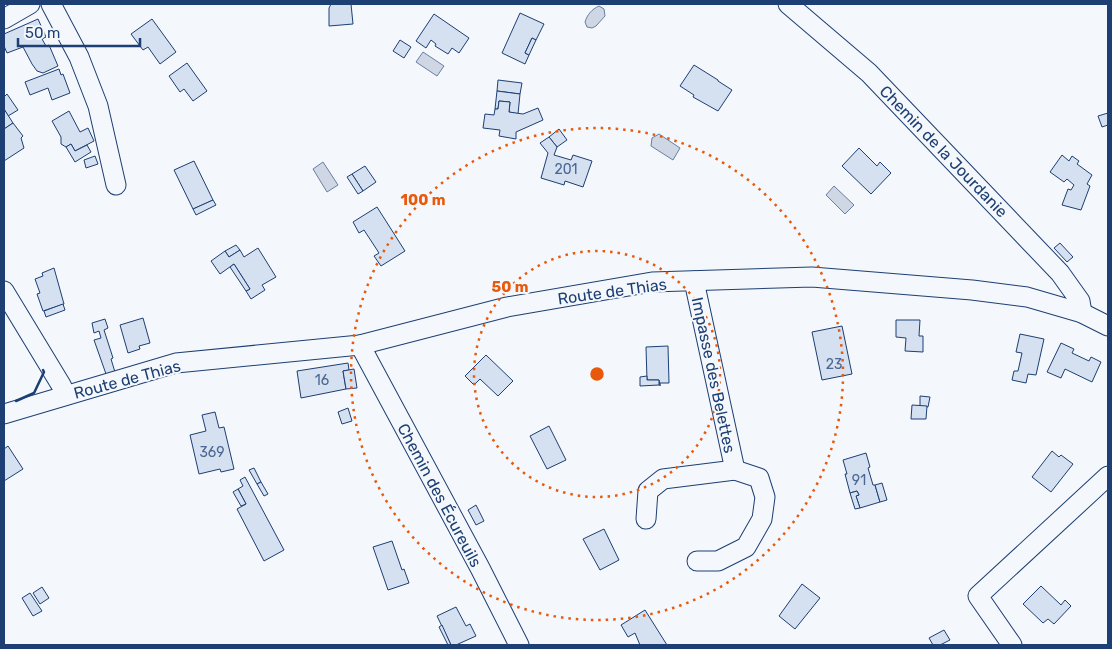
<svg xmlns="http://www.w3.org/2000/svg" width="1112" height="649" viewBox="0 0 1112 649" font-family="Rubik,sans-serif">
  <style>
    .water { fill: #cfd7e4; stroke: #687fa3 }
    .building { fill: #d5e0f0; stroke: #1d3f73 }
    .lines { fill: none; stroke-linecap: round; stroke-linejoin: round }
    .minor-casing { stroke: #1d3f73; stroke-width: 21 }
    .minor { stroke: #f4f7fb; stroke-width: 19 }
    .wall { stroke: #1d3f73; stroke-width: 2.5 }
    .ring { fill: none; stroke: #e8590c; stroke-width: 2.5; stroke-dasharray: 2.5 5 }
    .labels { text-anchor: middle; stroke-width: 4; stroke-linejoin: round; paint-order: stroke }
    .number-label { font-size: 14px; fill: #4b6792 }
    .street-label { font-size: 16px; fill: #1d3f73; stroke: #f4f7fb }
    .centre { fill: #e8590c; stroke: #f4f7fb; stroke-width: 2.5 }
    .ring-label { font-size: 15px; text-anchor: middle; font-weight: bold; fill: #e8590c; stroke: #f4f7fb; stroke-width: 4; stroke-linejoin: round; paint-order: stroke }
  </style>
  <rect width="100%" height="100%" fill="#f4f7fb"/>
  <!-- water -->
  <g class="water">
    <path d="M 599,6 L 604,9 L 605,16 L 596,26 L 592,28 L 587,27 L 585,22 C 587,15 592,9 599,6 Z"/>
    <polygon points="423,52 444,66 437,76 416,62"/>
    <polygon points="659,134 680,148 673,160 651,146 652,138"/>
    <polygon points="323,162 338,185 327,192 313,169"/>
    <polygon points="834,186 854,205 845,214 826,195"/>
  </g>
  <!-- building -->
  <g class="building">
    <polygon points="331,4 351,4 353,24 329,26 329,8"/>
    <polygon points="520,13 544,24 536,40 532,38 525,53 529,55 525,64 502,53"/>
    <polygon points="434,14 469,38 459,53 452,48 448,54 435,46 436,44 431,40 426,48 416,41"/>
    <polygon points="38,19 46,37 42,39 46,46 49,45 58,66 43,73 37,71 32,64 23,47 7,53 4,46 4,34"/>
    <polygon points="152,19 176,52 160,64 148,47 143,50 131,34"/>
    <polygon points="532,38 536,40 529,55 525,53"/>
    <polygon points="400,40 411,47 404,58 393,51"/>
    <polygon points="187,63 207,91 193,101 184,89 180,92 169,76"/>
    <polygon points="694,65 718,80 718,81 732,90 718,111 693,97 694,95 680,86"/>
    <polygon points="59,69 61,75 63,74 70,93 52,100 48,88 30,95 25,82"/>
    <polygon points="498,80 522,83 520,94 497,91"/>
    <polygon points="497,91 520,94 518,114 509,112 510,102 499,101 498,109 495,109"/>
    <polygon points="7,94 18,110 8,116 4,109 4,97"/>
    <polygon points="499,101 510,102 509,112 523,114 538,108 543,120 516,132 516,139 499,136 500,130 483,128 485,114 494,115 495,109 498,109"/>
    <polygon points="4,109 13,123 4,129"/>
    <polygon points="69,111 80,132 88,128 94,141 75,151 71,144 66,147 61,144 61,137 52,121"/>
    <polygon points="1108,113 1108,125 1102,127 1098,116"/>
    <polygon points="13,123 23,136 21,138 24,148 4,161 4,129"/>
    <polygon points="559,129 567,140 557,147 549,137"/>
    <polygon points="549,137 557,147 554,155 571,160 573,155 592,161 583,187 565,181 564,185 541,178 548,153 540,143"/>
    <polygon points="71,144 75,151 87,145 91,152 75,162 66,147"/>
    <polygon points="859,148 877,166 880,162 891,173 871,194 842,166"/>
    <polygon points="1062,155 1069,161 1072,156 1079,161 1077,164 1092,175 1087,184 1090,186 1081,210 1062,205 1068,189 1071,190 1074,185 1067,179 1064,182 1050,172"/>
    <polygon points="95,156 98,164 86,168 84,160"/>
    <polygon points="194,161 213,200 193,209 174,170"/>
    <polygon points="365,166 376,182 363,191 352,174"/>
    <polygon points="352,174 363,191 358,194 347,177"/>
    <polygon points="213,200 216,205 196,215 193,209"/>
    <polygon points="377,207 405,251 381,266 374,256 379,253 364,230 359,233 353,222"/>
    <polygon points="1060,243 1073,257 1067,262 1054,248"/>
    <polygon points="236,245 240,250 229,257 225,251"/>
    <polygon points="258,248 276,277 262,285 265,290 251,299 246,291 250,289 234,264 220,274 211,261 225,251 229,257 240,250 244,257"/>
    <polygon points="234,264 250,289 246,291 230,267"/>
    <polygon points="54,268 64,304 43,311 37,294 40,293 35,279 43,276 42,273"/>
    <polygon points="63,304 65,310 46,317 44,311"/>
    <polygon points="143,318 150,343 139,346 140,349 128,353 120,325"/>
    <polygon points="105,319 108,328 104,330 113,358 111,359 115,372 106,374 94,340 101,338 99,331 94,333 92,323"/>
    <polygon points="896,320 920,320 919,336 923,336 923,352 905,351 906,338 896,337"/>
    <polygon points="842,326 852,374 822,380 812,332"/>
    <polygon points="1020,334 1044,339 1036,375 1028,374 1026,383 1012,380 1014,371 1018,371 1022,353 1016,352"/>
    <polygon points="1061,343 1074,349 1072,353 1089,361 1091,357 1101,362 1092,382 1065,369 1061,378 1047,372"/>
    <polygon points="668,346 669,383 660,383 660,386 659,380 647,380 646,347"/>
    <polygon points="486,355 513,381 498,396 480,379 474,385 465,376"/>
    <polygon points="348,363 349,370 343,371 346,389 301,398 297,371"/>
    <polygon points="354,369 357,388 346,389 343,371"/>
    <polygon points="647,376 647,380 659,380 659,385 640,386 640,377"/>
    <polygon points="920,396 930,397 928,407 920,406"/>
    <polygon points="912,405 927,406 926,419 911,419"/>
    <polygon points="348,408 352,421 342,424 338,412"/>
    <polygon points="215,412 219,428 224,427 234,469 221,472 220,469 199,474 190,435 206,431 202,415"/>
    <polygon points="549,426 566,460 547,469 530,436"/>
    <polygon points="8,446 23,469 4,481 4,449"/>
    <polygon points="1052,451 1059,457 1061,455 1073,464 1051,492 1032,477"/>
    <polygon points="866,453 870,467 868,468 873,485 875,485 880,502 860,508 856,496 859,495 857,491 850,493 845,474 847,474 843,460"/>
    <polygon points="254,468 261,482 257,484 249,470"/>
    <polygon points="245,477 284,550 264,561 237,509 246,504 238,489 243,486 240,480"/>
    <polygon points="261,482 268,494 264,496 257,484"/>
    <polygon points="882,483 887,500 880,502 875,485"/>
    <polygon points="238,489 246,504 241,506 233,492"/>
    <polygon points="857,491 859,495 856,496 860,508 855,509 850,493"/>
    <polygon points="476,505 484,521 476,525 468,510"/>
    <polygon points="604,529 619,560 600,570 583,539"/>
    <polygon points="392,541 402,570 404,569 409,583 388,590 373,547"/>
    <polygon points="802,584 820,598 795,629 779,616"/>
    <polygon points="1041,586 1061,605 1065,600 1071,606 1054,624 1048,619 1043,623 1023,604"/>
    <polygon points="42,587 49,598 40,604 33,593"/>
    <polygon points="30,593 42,611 33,616 22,598"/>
    <polygon points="456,607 466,626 470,624 476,636 456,645 451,645 437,616"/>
    <polygon points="645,610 667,645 640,645 635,633 628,637 621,625"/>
    <polygon points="442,625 451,645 448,645 439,627"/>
    <polygon points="944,630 950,640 940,645 931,645 933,645 929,638"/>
  </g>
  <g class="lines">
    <!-- minor casing -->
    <g class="minor-casing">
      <g id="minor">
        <polyline points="51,4 79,57 98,106 116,185"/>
        <polyline points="788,4 869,73 1060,273 1080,301 1082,313"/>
        <polyline points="4,19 30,4"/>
        <polyline points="694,281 735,470 759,478 765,497 762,519 746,547 718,561 697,561"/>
        <polyline points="4,291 61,385 66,395"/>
        <polyline points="360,345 480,568 519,645"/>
        <polyline points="4,414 176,363 360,345 507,307 652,282 812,277 972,290 1027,297 1082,313 1108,326"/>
        <polyline points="646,519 648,491 663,479 735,470"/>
        <polyline points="1012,645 978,596 1108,476"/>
      </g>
    </g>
    <!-- minor -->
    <use href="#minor" class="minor"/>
    <!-- wall -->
    <polyline class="wall" points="16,401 34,393 44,372 43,370"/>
  </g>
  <!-- distance rings -->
  <g class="ring">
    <circle cx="597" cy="374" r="123"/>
    <circle cx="597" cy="374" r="246"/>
  </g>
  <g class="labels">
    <!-- number labels -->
    <g class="number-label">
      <text x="566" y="174">201</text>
      <text x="834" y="369">23</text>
      <text x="322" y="385">16</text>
      <text x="212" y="457">369</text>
      <text x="859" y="485">91</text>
    </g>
    <!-- street labels -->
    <g class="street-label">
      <text transform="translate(944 151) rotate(46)" y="6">Chemin de la Jourdanie</text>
      <text transform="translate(612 291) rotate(-8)" y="6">Route de Thias</text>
      <text transform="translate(714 375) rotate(78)" y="6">Impasse des Belettes</text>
      <text transform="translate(127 379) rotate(-15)" y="6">Route de Thias</text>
      <text transform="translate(440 495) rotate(62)" y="6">Chemin des Écureuils</text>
    </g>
  </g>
  <circle cx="597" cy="374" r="8" class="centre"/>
  <g class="ring-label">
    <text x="423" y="205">100 m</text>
    <text x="510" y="292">50 m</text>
  </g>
  <!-- border -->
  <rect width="1112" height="649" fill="none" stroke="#1d3f73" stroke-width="10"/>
  <!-- scale -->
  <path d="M18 38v8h122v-8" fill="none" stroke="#1d3f73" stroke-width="2.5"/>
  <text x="25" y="38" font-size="15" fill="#1d3f73" stroke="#f4f7fb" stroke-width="4" paint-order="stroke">50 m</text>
</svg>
